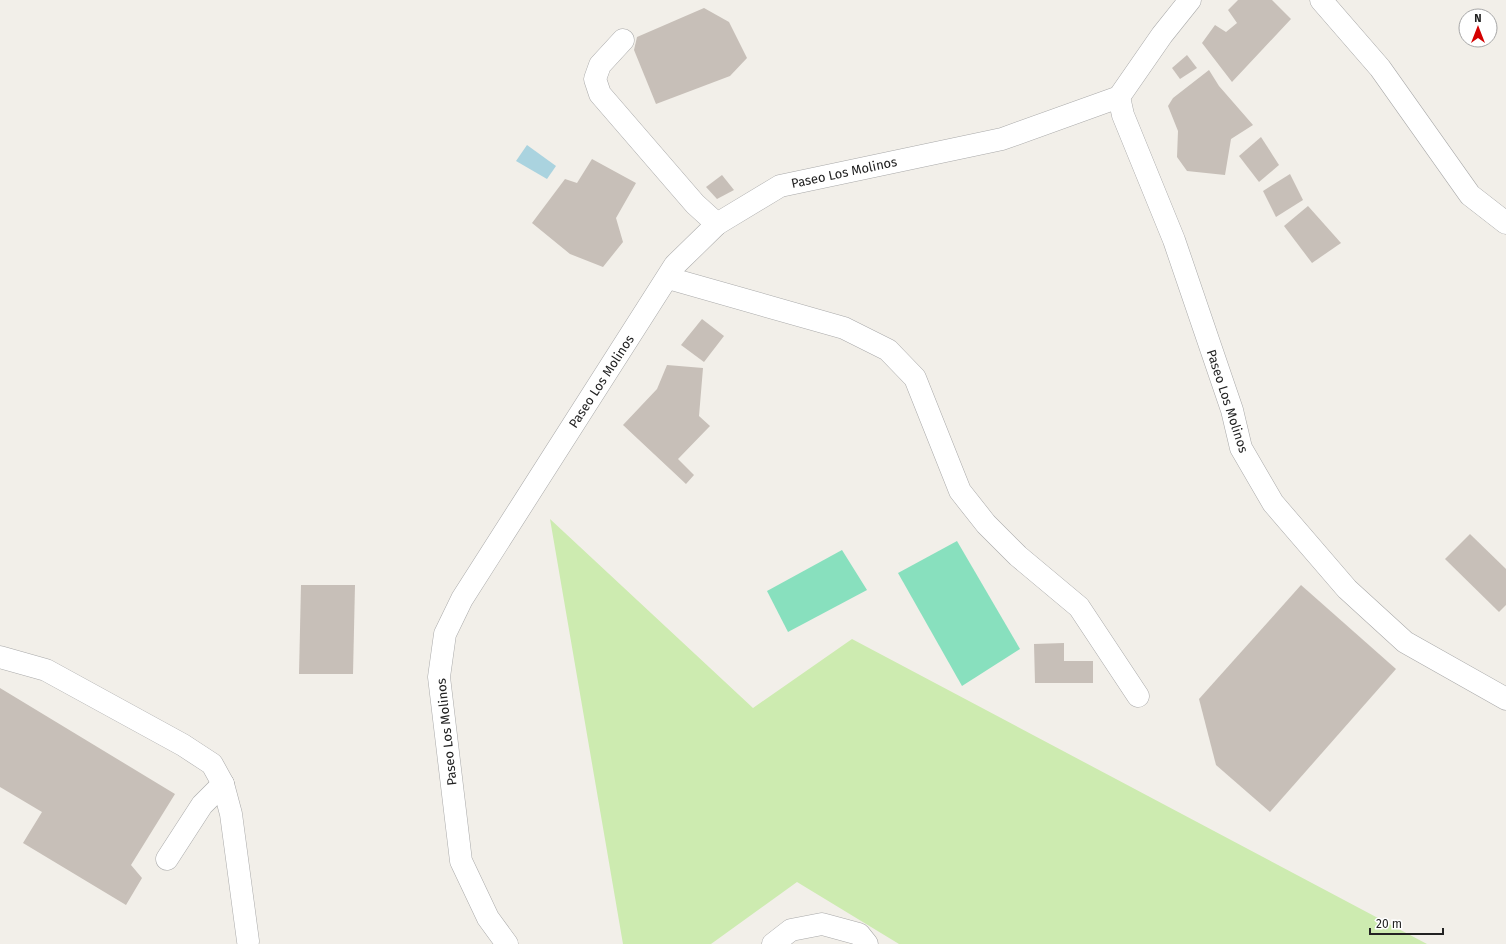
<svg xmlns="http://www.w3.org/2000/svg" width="1506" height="944" viewBox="0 0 1506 944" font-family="'Fira Sans',sans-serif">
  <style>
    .grass { fill: #cdebb0 }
    .pitch { fill: #88e0be }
    .water { fill: #aad3df }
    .building { fill: #c7bfb8 }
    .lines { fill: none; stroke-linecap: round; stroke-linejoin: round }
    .minor-casing { stroke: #a9a9a9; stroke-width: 23 }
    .minor { stroke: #fff; stroke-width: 22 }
    .labels { text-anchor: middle; stroke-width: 4; stroke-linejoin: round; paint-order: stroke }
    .street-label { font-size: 13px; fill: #222; stroke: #fff }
  </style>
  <rect width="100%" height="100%" fill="#f2efe9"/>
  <!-- grass -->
  <polygon class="grass" points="550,519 753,708 852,639 1427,944 899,944 797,882 711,944 623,944"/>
  <!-- pitch -->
  <g class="pitch">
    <polygon points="957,541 1020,649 962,686 898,573"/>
    <polygon points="842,550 867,590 788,632 767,591"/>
  </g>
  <!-- water -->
  <polygon class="water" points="527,145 556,166 547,179 516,161"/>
  <!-- building -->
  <g class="building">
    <polygon points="1238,0 1272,0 1291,19 1232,82 1202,43 1215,25 1226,32 1237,23 1228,10"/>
    <polygon points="704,8 729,22 747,58 730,76 656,104 634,50 637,37"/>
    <polygon points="1187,55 1197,68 1180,79 1172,68"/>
    <polygon points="1209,70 1219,86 1253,125 1231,139 1225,175 1187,171 1177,157 1178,131 1168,106 1173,98"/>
    <polygon points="1261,137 1279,165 1259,182 1239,156"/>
    <polygon points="592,159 636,183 616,218 623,242 603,267 570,254 532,223 565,179 577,183"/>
    <polygon points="1290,174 1303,200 1276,217 1263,191"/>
    <polygon points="722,175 734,190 717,199 706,187"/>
    <polygon points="1308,206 1341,243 1312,263 1284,226"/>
    <polygon points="702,319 724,336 704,362 681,345"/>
    <polygon points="667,365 703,368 699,416 710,426 678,459 694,475 686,484 623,425 657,389"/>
    <polygon points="1470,534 1506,569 1506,605 1499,612 1445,559"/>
    <polygon points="301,585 355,585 353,674 299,674"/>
    <polygon points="1301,585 1396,669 1270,812 1216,765 1199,699"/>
    <polygon points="1064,643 1064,661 1093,661 1093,683 1035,683 1034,644"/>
    <polygon points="0,688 175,794 131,865 142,878 126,905 23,843 42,812 0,787"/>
  </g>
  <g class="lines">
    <!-- minor casing -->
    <g class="minor-casing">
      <g id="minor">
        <polyline points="1321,0 1380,68 1470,195 1506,223"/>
        <polyline points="623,40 600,65 595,79 600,94 695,204 717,224"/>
        <polyline points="1119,97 1123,115 1174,240 1232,410 1241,448 1273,503 1347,589 1405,642 1506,699"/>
        <polyline points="668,278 844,328 888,350 915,378 960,491 986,524 1018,556 1079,607 1138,696"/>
        <polyline points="0,657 46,670 183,745 212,764 223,784 231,814 248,941"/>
        <polyline points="167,859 202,805 223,784"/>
        <polyline points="507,944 488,918 461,861 439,677 445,634 462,599 675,265 717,224 780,186 1002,139 1119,97 1162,35 1190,0"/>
        <polyline points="773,944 791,930 822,924 859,934 867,944"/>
      </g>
    </g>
    <!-- minor -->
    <use href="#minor" class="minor"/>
  </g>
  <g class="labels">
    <!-- street labels -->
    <g class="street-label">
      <text transform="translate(844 172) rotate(-12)" y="5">Paseo Los Molinos</text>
      <text transform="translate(601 381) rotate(-57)" y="5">Paseo Los Molinos</text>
      <text transform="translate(1228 401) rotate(72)" y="5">Paseo Los Molinos</text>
      <text transform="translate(446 732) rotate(-96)" y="5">Paseo Los Molinos</text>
    </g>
  </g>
  <!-- north arrow -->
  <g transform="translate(1478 28)"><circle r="19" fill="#ffffff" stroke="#a7a7a7"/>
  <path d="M0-3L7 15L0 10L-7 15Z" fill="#d40000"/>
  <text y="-6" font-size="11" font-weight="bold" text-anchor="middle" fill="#222222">N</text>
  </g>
  <!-- scale -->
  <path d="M1370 928v6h73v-6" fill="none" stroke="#222222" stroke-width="2"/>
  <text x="1376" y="928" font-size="12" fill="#222222" stroke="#ffffff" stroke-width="3" paint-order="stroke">20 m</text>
</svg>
